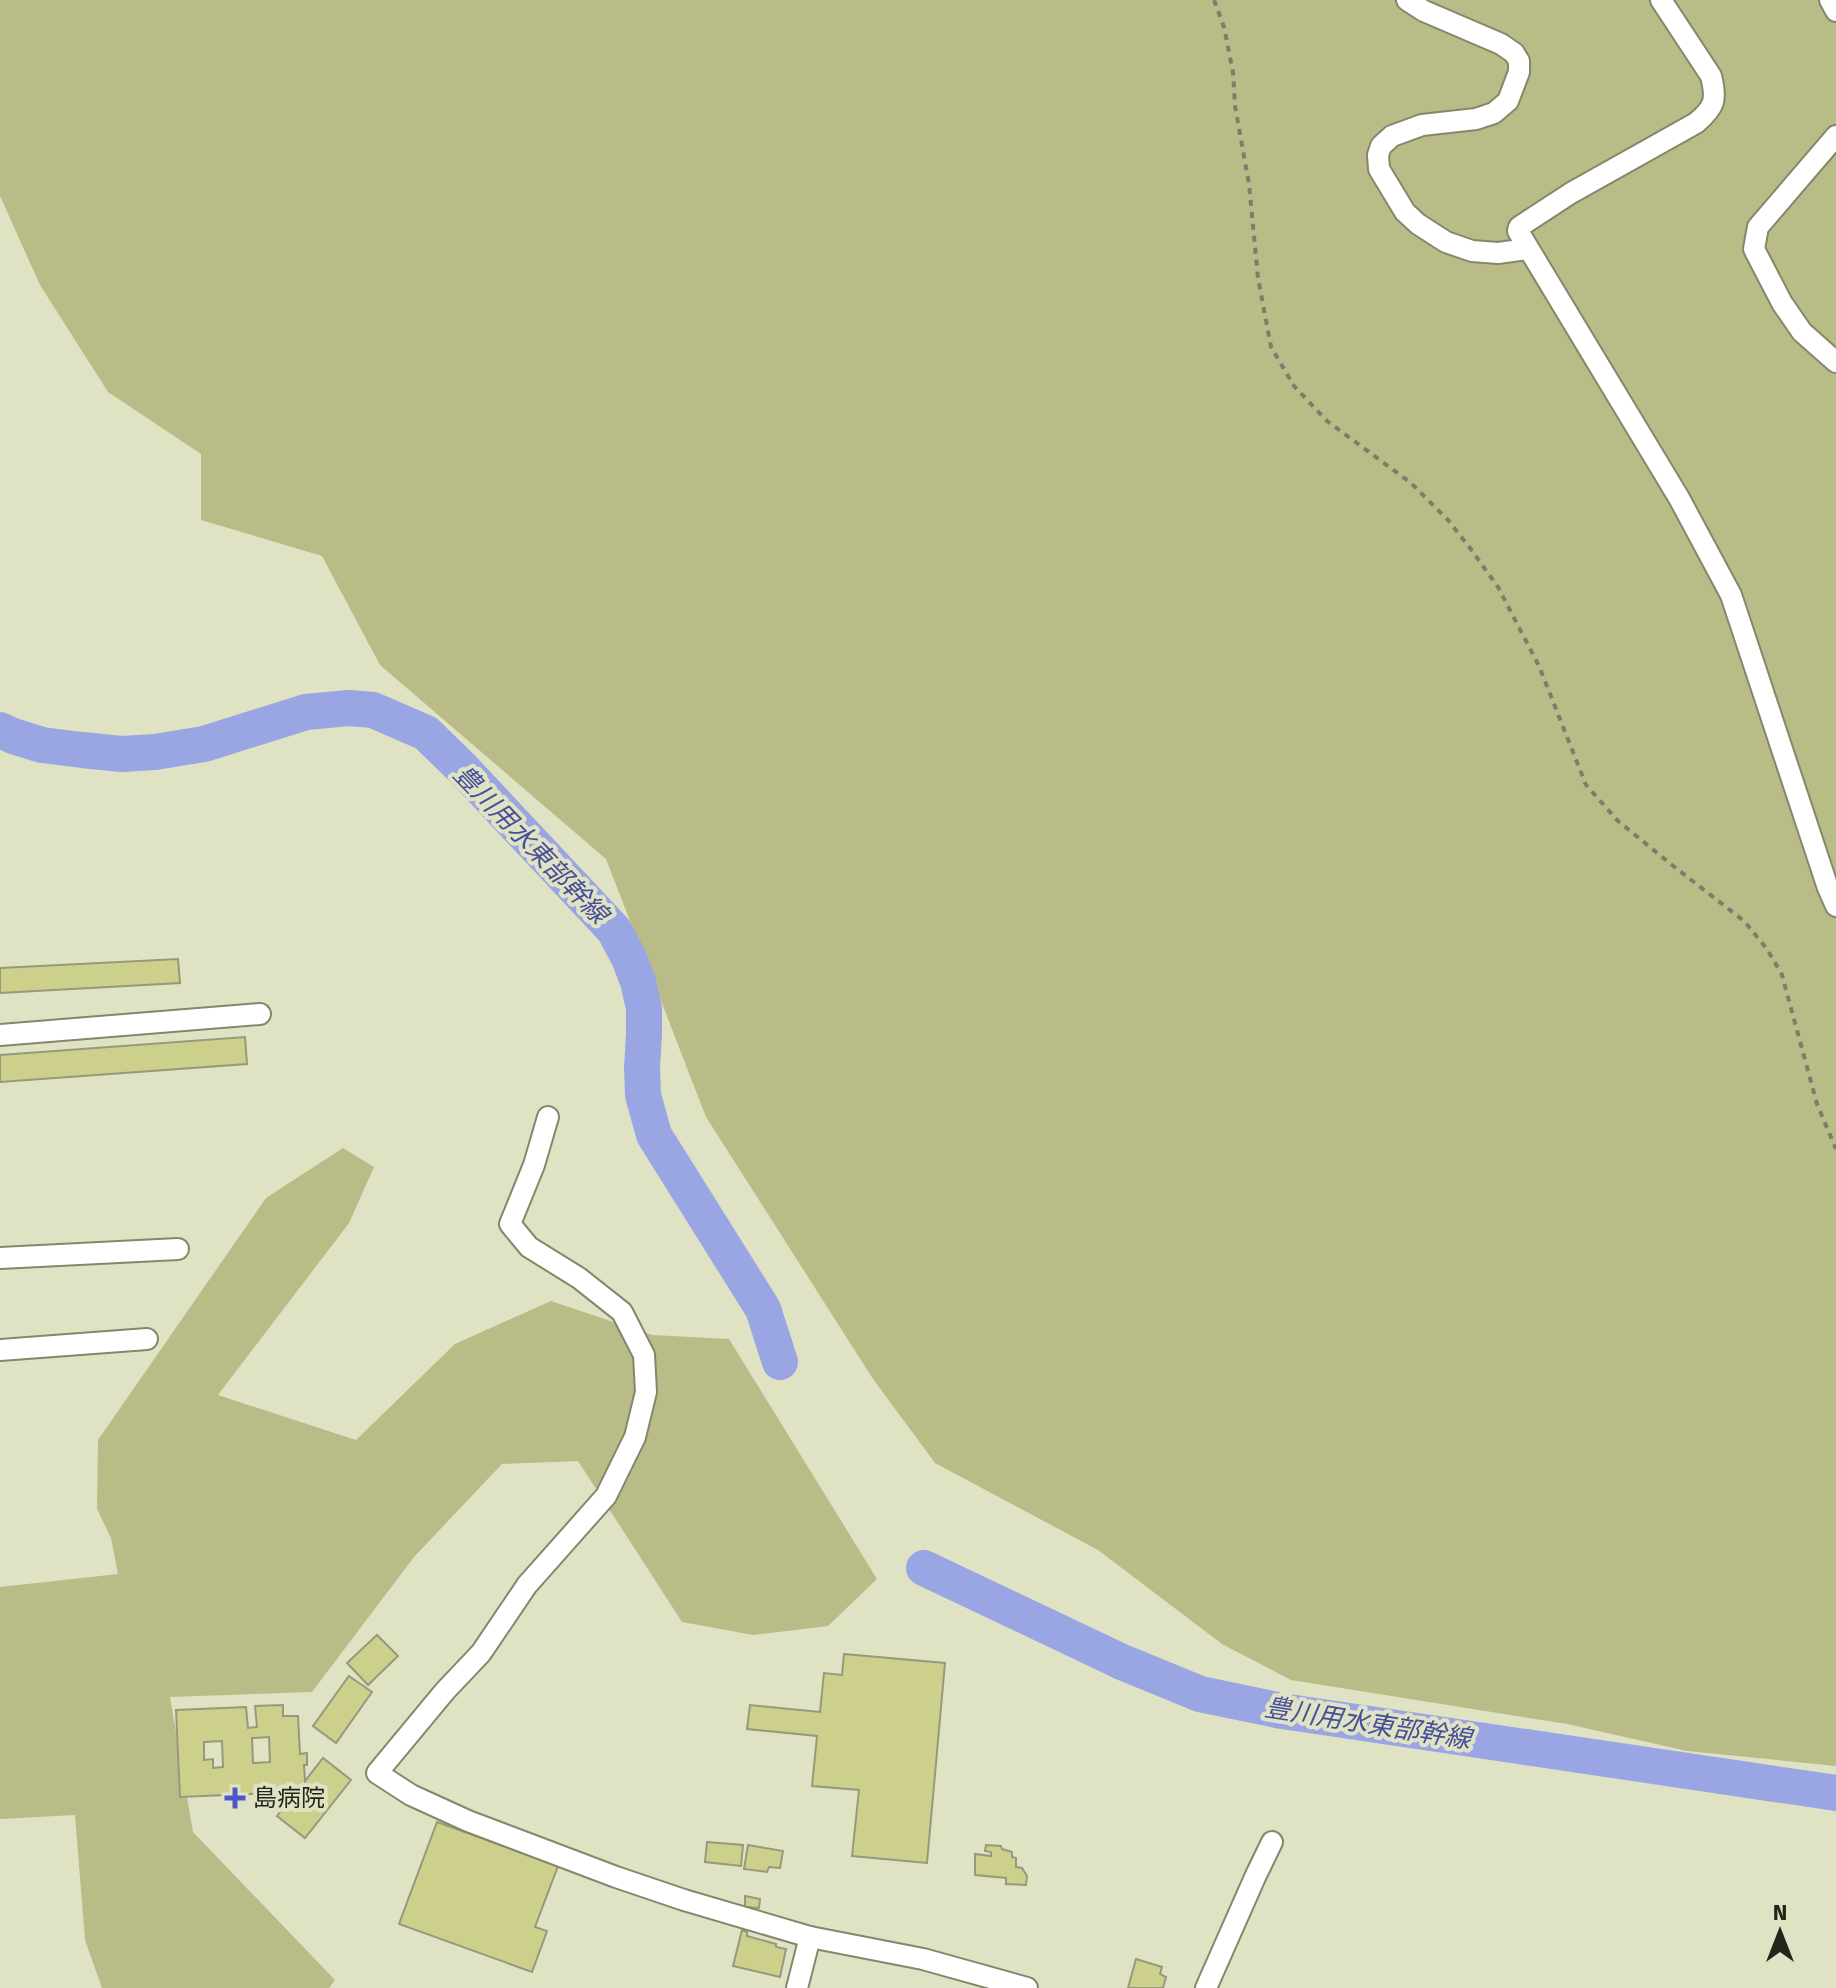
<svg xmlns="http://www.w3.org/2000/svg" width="1836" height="1988" viewBox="0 0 1836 1988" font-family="'Fira Sans','Noto Sans JP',sans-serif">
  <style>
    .green { fill: #b9bc86 }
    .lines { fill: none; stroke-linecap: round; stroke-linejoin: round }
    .river { stroke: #99a6e3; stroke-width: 36 }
    .building { fill: #cdd08b; stroke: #97997d; stroke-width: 2; fill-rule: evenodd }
    .street-casing { stroke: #85876b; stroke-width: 24 }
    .path { stroke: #7c7e6a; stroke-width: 4; stroke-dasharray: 6 6; stroke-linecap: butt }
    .street { stroke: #fff; stroke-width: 20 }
    .poi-dot { fill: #4e56cc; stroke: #e0e2c4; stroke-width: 3 }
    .labels { text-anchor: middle; stroke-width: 8; stroke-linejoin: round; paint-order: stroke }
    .poi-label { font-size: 24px; fill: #24251a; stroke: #e0e2c4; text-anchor: start }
    .water-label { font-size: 26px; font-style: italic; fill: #464f9a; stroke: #e0e2c4 }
  </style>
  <rect width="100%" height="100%" fill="#e0e2c4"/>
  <!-- green -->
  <g class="green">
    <polygon points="0,0 1836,0 1836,1766 1687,1751 1567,1724 1291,1680 1222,1644 1098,1550 935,1463 873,1379 706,1117 606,859 380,665 322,556 201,520 201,454 108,392 40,285 0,196"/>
    <polygon points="343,1148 374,1167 349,1223 218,1395 356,1440 455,1344 551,1301 652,1335 729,1339 877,1579 828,1626 753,1635 682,1622 578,1461 502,1464 414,1557 312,1692 170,1697 193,1832 335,1980 329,1988 102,1988 85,1940 75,1815 0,1819 0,1587 118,1574 111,1538 97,1509 98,1440 266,1198"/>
  </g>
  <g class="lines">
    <!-- river -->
    <g class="river">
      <polyline points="0,730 13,736 42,745 82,750 122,754 155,752 204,744 306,712 349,708 373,710 426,733 463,769 614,930 629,958 638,982 644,1008 644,1034 642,1068 643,1095 654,1135 763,1309 780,1362"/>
      <polyline points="924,1568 1122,1662 1200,1694 1282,1711 1836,1793"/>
    </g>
  </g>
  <!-- building -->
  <g class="building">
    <polygon points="178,959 180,983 0,993 0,968"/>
    <polygon points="245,1037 247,1064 0,1082 0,1055"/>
    <polygon points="377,1635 398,1656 368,1685 347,1663"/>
    <polygon points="844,1654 945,1663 927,1863 852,1856 859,1790 812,1786 817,1736 747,1729 750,1705 820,1712 824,1673 842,1675"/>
    <polygon points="349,1676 372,1692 336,1743 313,1726"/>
    <path d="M 283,1705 L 283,1716 L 298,1716 L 300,1754 L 307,1753 L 307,1765 L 304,1765 L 305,1781 L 323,1758 L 351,1780 L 305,1838 L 277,1816 L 296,1792 L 180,1797 L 176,1710 L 246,1707 L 248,1728 L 257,1727 L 255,1706 ZM 269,1737 L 270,1762 L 253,1763 L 252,1738 ZM 222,1741 L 223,1767 L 213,1768 L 213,1759 L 204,1760 L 204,1742 Z"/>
    <polygon points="437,1822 558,1866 535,1927 547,1931 532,1972 399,1924"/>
    <polygon points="707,1842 743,1845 741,1866 705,1862"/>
    <polygon points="748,1845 783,1851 780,1868 769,1867 767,1872 744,1869"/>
    <polygon points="986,1845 1001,1846 1002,1849 1012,1852 1012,1857 1016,1858 1016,1867 1022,1868 1027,1876 1026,1885 1006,1884 1006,1878 975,1875 975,1854 991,1856 991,1852 985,1851"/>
    <polygon points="745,1896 760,1899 759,1908 745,1907"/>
    <polygon points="742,1930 747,1932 747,1936 776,1944 776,1947 786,1949 780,1977 733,1966"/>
    <polygon points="1136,1959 1162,1967 1160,1974 1166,1977 1163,1988 1128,1988"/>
  </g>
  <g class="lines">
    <!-- street casing -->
    <g class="street-casing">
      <g id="street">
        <polyline points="1407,0 1424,11 1501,44 1514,53 1519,61 1519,72 1508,101 1494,113 1476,119 1422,125 1392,136 1381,146 1378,155 1379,169 1405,212 1418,224 1446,242 1472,251 1498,253 1528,249"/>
        <path d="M 1661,0 L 1711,76 C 1717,100 1715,107 1696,123 L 1571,193 L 1519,227 L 1518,231 L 1679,498 L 1731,595 L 1828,888 L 1836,906"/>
        <polyline points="1830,0 1836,11"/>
        <polyline points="1836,136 1758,227 1754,249 1782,303 1802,332 1836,362"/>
        <polyline points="0,1035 260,1014"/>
        <polyline points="548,1117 534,1165 510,1224 529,1247 579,1278 622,1312 644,1355 646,1392 635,1437 606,1496 527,1585 481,1653 445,1691 377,1773 411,1795 468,1821 616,1877 684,1900 810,1937 923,1959 1027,1988"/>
        <polyline points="0,1258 178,1249"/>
        <polyline points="0,1350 147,1339"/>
        <polyline points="797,1988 810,1937"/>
        <polyline points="1206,1988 1256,1875 1272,1842"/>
      </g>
    </g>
    <!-- path -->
    <polyline class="path" points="1214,0 1224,27 1233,72 1235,106 1249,184 1258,278 1271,347 1294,386 1327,421 1411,483 1448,520 1470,548 1498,587 1539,666 1586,785 1618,821 1672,865 1744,921 1767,949 1782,975 1817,1104 1836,1149"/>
    <!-- street -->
    <use href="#street" class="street"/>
  </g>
  <!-- markers -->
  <path class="poi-dot" d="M231 1786h8v8h8v8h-8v8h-8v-8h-8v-8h8z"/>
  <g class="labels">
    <!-- poi labels -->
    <g class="poi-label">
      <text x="253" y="1806">島病院</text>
    </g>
    <!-- water labels -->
    <g class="water-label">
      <text transform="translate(531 844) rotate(46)" y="9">豊川用水東部幹線</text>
      <text transform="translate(1368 1723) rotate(9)" y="9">豊川用水東部幹線</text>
    </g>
  </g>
  <!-- north arrow -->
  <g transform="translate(1780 1932)" stroke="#e0e2c4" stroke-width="6" paint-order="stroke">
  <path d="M0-6L14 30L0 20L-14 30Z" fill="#24251a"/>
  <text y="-12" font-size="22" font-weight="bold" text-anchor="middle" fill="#24251a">N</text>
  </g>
</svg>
